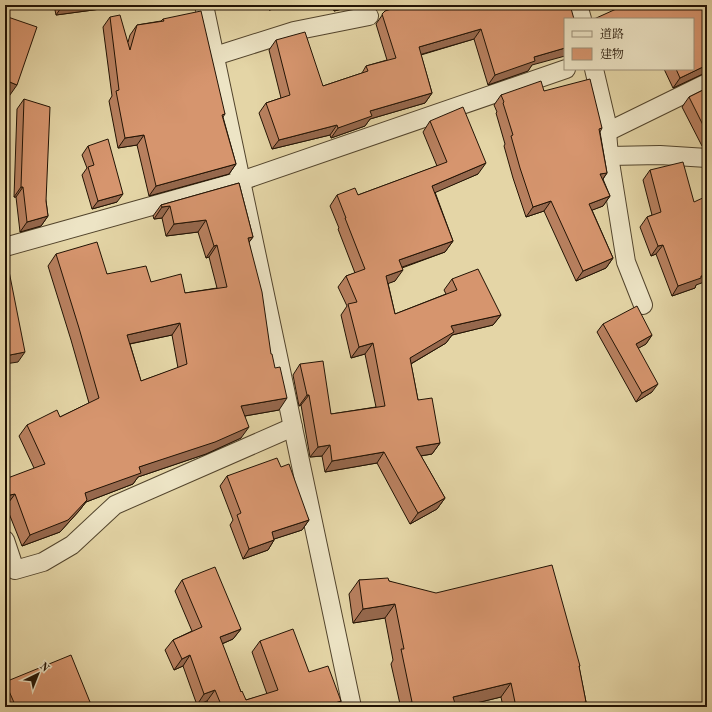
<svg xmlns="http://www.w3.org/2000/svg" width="712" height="712" viewBox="0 0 712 712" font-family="'Old Standard TT','Noto Serif JP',serif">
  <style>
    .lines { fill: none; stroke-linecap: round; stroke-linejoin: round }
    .street-casing { stroke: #52442c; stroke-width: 20 }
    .street { stroke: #ede4c5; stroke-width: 18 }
    .wall { fill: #b8805f; stroke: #221304; fill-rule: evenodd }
    .shaded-wall { fill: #96684d; stroke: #221304 }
    .building { fill: #d6956e; stroke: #221304; fill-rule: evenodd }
  </style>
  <rect width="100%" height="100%" fill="#e4d5a6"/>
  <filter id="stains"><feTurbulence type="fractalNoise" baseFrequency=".005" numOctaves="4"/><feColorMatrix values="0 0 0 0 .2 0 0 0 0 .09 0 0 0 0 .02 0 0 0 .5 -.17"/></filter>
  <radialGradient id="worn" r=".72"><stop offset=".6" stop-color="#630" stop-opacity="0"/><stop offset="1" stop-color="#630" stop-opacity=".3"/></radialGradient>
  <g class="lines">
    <!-- street casing -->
    <g class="street-casing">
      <g id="street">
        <polyline points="204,5 241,181 352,707"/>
        <polyline points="578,5 582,19"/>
        <polyline points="215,56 294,31 369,16"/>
        <polyline points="594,69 606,120 609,156 660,155 707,158"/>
        <polyline points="607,132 707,83"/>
        <polyline points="609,156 626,262 643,305"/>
        <polyline points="5,247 241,181 566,69"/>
        <polyline points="5,540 15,570 43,562 72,545 115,505 293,427"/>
      </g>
    </g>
    <!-- street -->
    <use href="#street" class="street"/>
  </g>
  <!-- wall -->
  <g class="wall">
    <polygon points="54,5 110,5 108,8 56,15"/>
    <polygon points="266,5 295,5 269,10"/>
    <polygon points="332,5 358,5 334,11"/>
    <polygon points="570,5 528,71 488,85 474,39 421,55 432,93 425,103 370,119 365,126 331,138 330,135 272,149 259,113 266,103 281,98 269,50 276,40 323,86 362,73 366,66 387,60 376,24 385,11"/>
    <polygon points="625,5 707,72 673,88 664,69 693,69"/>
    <polygon points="110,17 128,42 130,35 137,25 161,21 163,19 225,114 223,117 236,164 229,174 149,196 137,145 118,148 109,101 112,96 103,27"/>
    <polygon points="707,88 707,144 702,146 682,107 689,97"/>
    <polygon points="544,91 602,128 600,132 607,173 603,179 610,196 603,206 592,210 613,258 606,268 576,281 544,211 526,217 513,178 504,146 505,144 496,113 497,112 494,105 501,95"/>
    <polygon points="24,99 46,201 48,216 41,226 20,232 16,197 14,197 17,109"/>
    <polygon points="430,121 478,174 435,192 453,241 445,252 402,268 395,281 388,283 395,314 446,294 444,290 452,279 501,315 493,325 452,335 446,343 411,364 418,400 440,443 432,454 421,456 445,498 437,509 410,524 377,463 325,472 322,456 310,457 301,405 299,406 293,375 300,364 331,414 376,407 365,354 351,358 341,315 347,306 338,287 346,276 355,273 338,229 339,228 330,206 337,195 358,195 437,166 423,132"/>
    <polygon points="88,146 117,202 92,209 82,175 87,168 82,155"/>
    <polygon points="650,170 696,285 695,288 672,296 656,254 651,256 640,227 647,217 652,215 643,180"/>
    <path d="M 239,183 L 253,237 L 249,242 L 279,410 L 245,416 L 241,438 L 206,454 L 138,477 L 133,484 L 86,502 L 79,511 L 60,532 L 22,546 L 6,506 L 5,506 L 34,468 L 19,436 L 27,425 L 60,417 L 89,403 L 71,340 L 48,266 L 56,254 L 107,274 L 151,282 L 185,293 L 217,288 L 209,257 L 206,258 L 198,232 L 166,236 L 162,218 L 154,219 L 153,216 L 161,205 ZM 172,335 L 178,368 L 141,381 L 130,344 Z"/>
    <polygon points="603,324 652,335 646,344 638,348 652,392 636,402 597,332"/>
    <polygon points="281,467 309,520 302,530 274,539 274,540 268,550 243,559 230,525 233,520 220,486 227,476"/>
    <polygon points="182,580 241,629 233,639 222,644 241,692 246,700 267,694 252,652 260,641 309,672 341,701 336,707 210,707 207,701 197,705 183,666 174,670 165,650 173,640 192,631 175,591"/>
    <polygon points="359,580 389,581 580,666 579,667 586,702 583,707 503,707 501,697 460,707 388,707 400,704 391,664 393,660 385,618 353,623 349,594"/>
    <polygon points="5,682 92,707 5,707"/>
  </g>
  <!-- shaded-wall -->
  <g class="shaded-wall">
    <polygon points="63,5 110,5 108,8 56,15"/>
    <polygon points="272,5 295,5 269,10"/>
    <polygon points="338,5 358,5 334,11"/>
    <polygon points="481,29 474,39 412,57 419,47"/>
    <polygon points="565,48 565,56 532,65 528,71 488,85 495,75 534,57"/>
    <polygon points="707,65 707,72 673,88 680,78"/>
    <polygon points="5,80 17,85 5,102"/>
    <polygon points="432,93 425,103 370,119 365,126 331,138 338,128 370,111"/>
    <polygon points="337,125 330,135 272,149 279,140"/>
    <polygon points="144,135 137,145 118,148 125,138"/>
    <polygon points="707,139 707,144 702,146"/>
    <polygon points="486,163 478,174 425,197 432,186"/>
    <polygon points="236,164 229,174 149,196 156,186"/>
    <polygon points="607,173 600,183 600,174"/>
    <polygon points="21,187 23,187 16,197 14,197"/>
    <polygon points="123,194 117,202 92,209 98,201"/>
    <polygon points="610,196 603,206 582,214 589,204"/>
    <polygon points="551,201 544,211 526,217 533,207"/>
    <polygon points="170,206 162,218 154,219 162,207"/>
    <polygon points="48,216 41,226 20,232 27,222"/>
    <polygon points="206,220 198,232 166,236 174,224"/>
    <polygon points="253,237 244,249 248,238"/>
    <polygon points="453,241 445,252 391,271 399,260"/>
    <polygon points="217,245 209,257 206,258 214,246"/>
    <polygon points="663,245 656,254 651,256 658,246"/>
    <polygon points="613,258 606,268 576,281 583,271"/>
    <polygon points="403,270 395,281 379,287 386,276"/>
    <polygon points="707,274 707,281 696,285 695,288 672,296 678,286"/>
    <polygon points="501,315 493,325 452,335 446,343 402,369 410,358 451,326"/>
    <polygon points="180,323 172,335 119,346 127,335"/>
    <polygon points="652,335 646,344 630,353 636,344"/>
    <polygon points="373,343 365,354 351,358 359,347"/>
    <polygon points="25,352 18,362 5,364 5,356"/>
    <polygon points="658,384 652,392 636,402 642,393"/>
    <polygon points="307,395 309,395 301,405 299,406"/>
    <polygon points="287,398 279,410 233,418 241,406"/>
    <polygon points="249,427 241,438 206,454 138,477 133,484 86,502 79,511 60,532 22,546 30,535 85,493 139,467"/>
    <polygon points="440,443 432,454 408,458 416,447"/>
    <polygon points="330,445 322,456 310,457 318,447"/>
    <polygon points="384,452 377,463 325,472 332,461"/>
    <polygon points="15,494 6,506 5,506 5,496"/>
    <polygon points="445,498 437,509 410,524 418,513"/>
    <polygon points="309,520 302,530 265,542 272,532"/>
    <polygon points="274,540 268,550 243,559 249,549"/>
    <polygon points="395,604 385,618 353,623 363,609"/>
    <polygon points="241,629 233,639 212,648 220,637"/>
    <polygon points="190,655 183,666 174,670 182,659"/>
    <polygon points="511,683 501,697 460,707 446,707 453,697"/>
    <polygon points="215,690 207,701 197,705 204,694"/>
    <polygon points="341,701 336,707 323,707"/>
    <polygon points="586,702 583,707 562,707"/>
  </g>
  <!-- building -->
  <g class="building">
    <polygon points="405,5 570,5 574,19 565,19 565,48 534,57 535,61 495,75 481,29 419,47 432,93 370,111 372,116 338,128 337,125 279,140 266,103 290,95 276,40 305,32 323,86 368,71 366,66 396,58 382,14 385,11"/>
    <polygon points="625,5 707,5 707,65 680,78 676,69 693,69 693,19 594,19"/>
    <polygon points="201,11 225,114 222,115 236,164 156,186 144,135 125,138 116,91 119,90 110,17 120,15 130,50 137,25 164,21 163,19"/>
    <polygon points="5,16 37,27 17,85 5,80"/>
    <polygon points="590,79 602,128 599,129 607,173 600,174 610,196 589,204 613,258 583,271 551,201 533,207 520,168 511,136 513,135 503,103 504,102 501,95 541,81 544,91"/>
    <polygon points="707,88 707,133 689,97"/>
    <polygon points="24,99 50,107 46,201 48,216 27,222 23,187 21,187"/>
    <polygon points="463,107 486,163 432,186 453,241 399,260 403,270 386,276 395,314 457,290 452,279 478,269 501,315 451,326 454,332 410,358 418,400 432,398 440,443 416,447 445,498 418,513 384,452 332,461 330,445 318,447 309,395 307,395 300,364 323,361 331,414 385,406 373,343 359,347 348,304 357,302 346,276 365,269 345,218 346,218 337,195 355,188 358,195 447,162 430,121"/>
    <polygon points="108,139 123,194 98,201 88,167 94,165 88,146"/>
    <polygon points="683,162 694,202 707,196 707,274 701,276 701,278 678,286 663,245 658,246 647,217 661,212 650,170"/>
    <path d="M 239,183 L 253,237 L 248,238 L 262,292 L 271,354 L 272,354 L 275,368 L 280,367 L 287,398 L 241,406 L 249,427 L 215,442 L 139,467 L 141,473 L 85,493 L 87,500 L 68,520 L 30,535 L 15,494 L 5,496 L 5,479 L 45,464 L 27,425 L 57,410 L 60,417 L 99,398 L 79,328 L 56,254 L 97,242 L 107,274 L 146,266 L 151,282 L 181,274 L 185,293 L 227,287 L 217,245 L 214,246 L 206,220 L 174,224 L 170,206 L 162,207 L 161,205 ZM 180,323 L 187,364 L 141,381 L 127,335 Z"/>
    <polygon points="7,261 25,352 5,356 5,262"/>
    <polygon points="637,306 652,335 636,344 658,384 642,393 603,324"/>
    <polygon points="277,458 281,467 289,464 309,520 272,532 274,540 249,549 237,515 241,513 227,476"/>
    <polygon points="552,565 580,666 579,666 586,702 562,707 516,707 511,683 453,697 456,707 388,707 412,702 401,649 404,649 395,604 363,609 359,580 388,578 389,581 436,593"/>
    <polygon points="215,567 241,629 220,637 241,692 242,691 246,700 278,690 260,641 293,629 309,672 328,666 341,701 323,707 222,707 215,690 204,694 190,655 182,659 173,640 202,627 182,580"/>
    <polygon points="71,655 92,707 16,707 5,682"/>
  </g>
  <!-- margin -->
  <rect width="712" height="712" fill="none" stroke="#e4d5a6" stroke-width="20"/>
  <rect x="6" y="6" width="700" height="700" fill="none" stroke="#221304" stroke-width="2"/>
  <rect x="10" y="10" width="692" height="692" fill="none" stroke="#221304"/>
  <!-- legend -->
  <rect x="564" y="18" width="130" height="52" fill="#ede4c5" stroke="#9c9078"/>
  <rect x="572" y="31" width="20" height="6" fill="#ede4c5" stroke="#9c9078"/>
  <text x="600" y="38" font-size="12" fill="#221304">道路</text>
  <rect x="572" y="48" width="20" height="12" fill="#d6956e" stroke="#9c9078"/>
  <text x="600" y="58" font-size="12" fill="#221304">建物</text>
  <!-- north arrow -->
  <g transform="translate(38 674) rotate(43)" stroke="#ede4c5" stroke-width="3" paint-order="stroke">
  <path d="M0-3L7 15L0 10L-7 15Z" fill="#221304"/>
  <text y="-6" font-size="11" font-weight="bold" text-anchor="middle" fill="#221304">N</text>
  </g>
  <rect width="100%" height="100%" filter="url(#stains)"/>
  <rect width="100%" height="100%" fill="url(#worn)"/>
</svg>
